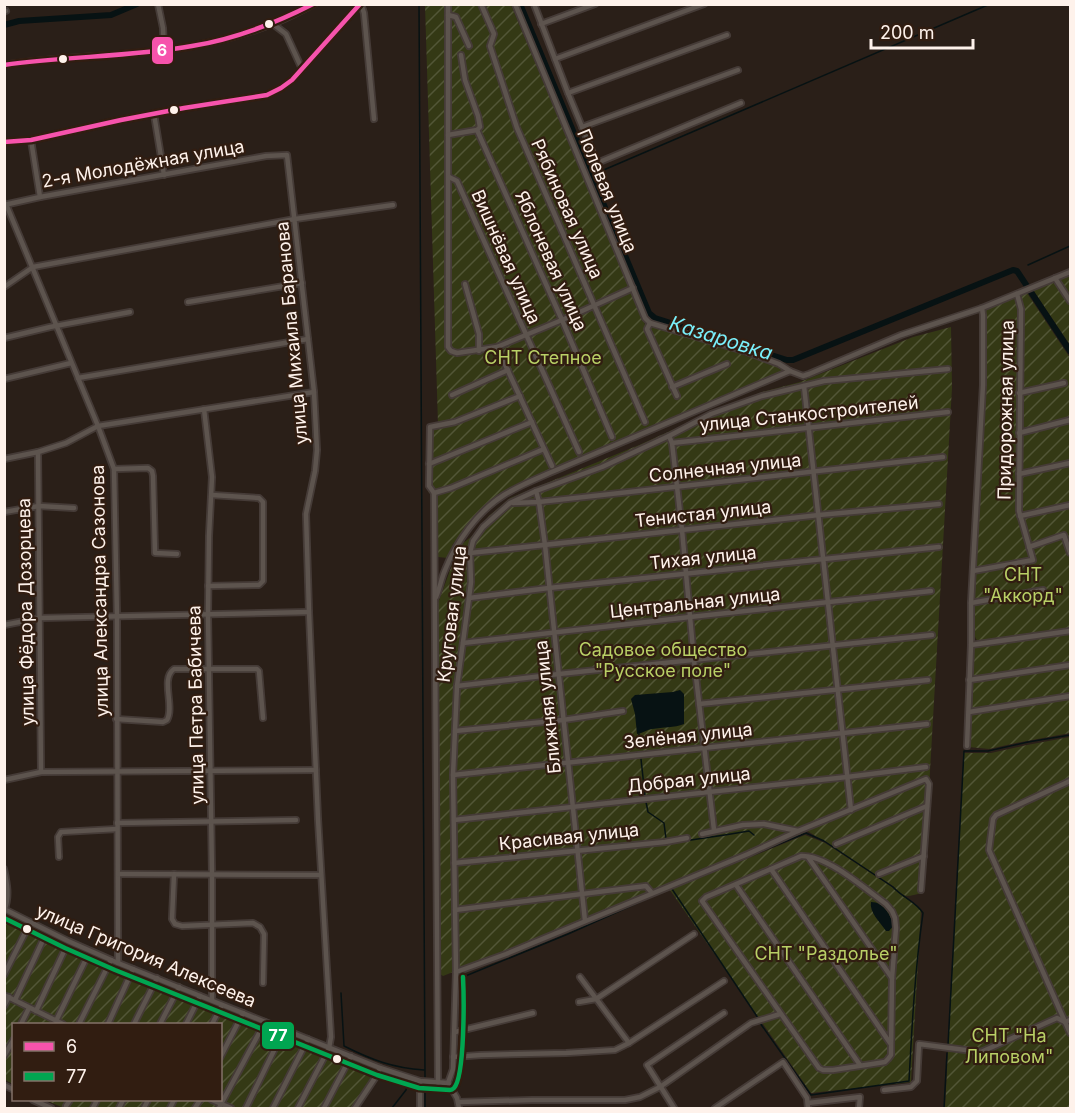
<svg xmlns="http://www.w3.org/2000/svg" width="1075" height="1113" viewBox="0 0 1075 1113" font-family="Inter,sans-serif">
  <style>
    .garden { fill: url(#garden-furrows) }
    .water { fill: #071213 }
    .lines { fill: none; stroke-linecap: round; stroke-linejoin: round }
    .stream { stroke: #071213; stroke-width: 1.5 }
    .river { stroke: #071213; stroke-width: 6 }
    .minor-casing { stroke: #453b37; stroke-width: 8 }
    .minor { stroke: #5d544e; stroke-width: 4.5 }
    .bus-1-casing { stroke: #311d11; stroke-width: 9 }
    .bus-2-casing { stroke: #311d11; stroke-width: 9 }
    .bus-1 { stroke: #f653ac; stroke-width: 4.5 }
    .bus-2 { stroke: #00a651; stroke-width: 4.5 }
    .bus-dot { fill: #fef2eb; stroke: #311d11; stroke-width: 2 }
    .labels { text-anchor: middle; stroke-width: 4.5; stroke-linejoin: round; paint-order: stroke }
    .street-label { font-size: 18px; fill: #fef2eb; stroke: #311d11 }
    .park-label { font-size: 18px; fill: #b9d066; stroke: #311d11 }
    .water-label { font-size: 20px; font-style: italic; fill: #7af0fb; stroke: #311d11 }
    .line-badge { stroke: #311d11; stroke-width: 2 }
    .badge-label { font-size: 16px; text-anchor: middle; font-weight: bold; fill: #fff }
  </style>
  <defs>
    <pattern id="garden-furrows" width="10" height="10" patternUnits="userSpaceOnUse" patternTransform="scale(1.5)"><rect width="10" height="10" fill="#343915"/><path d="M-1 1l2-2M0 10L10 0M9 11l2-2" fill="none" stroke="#525637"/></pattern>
  </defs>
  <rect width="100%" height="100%" fill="#2a1f18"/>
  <!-- garden -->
  <g class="garden">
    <polygon points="425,5 511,5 646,327 651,325 783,368 782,373 536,476 505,491 476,516 453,544 448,558 438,557 436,496 428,492 428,426 438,424"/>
    <polygon points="1070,275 1070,345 1033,290"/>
    <polygon points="1027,293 1070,358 1070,539 1068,540 1070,547 1070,629 980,642 976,639 974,634 975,573 979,478 986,390 985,310"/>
    <path d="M 951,327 L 952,388 L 923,893 C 907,896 905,900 893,886 L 803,828 L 544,936 L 443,976 L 439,973 L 438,603 L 459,546 L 471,537 L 489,516 L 510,498 L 639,445 L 723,407 L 762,392 L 800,382 L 913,337 Z"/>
    <polygon points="1070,632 1070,733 1016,743 989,749 969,747 973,647"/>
    <polygon points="1070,737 1070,1108 945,1108 964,753 991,753 1027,745"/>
    <path d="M 805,835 L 825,843 L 892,887 C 901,896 913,901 921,911 L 911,1082 L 811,1093 L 670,890 Z"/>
    <polygon points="4,915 57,938 128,972 293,1037 376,1073 352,1108 64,1108 45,1100 220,1100 220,1024 14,1024 13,1084 5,1080"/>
  </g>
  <!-- water -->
  <g class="water">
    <path d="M 680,690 L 684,694 L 684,724 C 674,728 663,727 652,729 C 646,730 643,733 637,734 L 635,714 L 631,699 L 635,695 L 673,692 Z"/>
    <path d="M 871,902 C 884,902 890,915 894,925 L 889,931 L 886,931 C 880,922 869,912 871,902 Z"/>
  </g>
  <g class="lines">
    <!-- stream -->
    <g class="stream">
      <polyline points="419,4 425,1077"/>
      <polyline points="592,175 990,4"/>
      <polyline points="1028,265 1070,246"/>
      <polyline points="1070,542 1070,543"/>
      <polyline points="639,734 639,739"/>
      <polyline points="641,759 645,796"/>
      <polyline points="646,802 648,812 664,823 666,839"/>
      <path d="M 667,844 C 694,839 721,836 749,831 L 754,835"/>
      <polyline points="672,889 758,1018"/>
      <path d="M 463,977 L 568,934 L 671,888 L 806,833 L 824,841 L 893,887 C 902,897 916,902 923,913 C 915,969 912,1025 909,1081 L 811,1095 L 760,1023"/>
      <path d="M 341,993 L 344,1046 C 372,1060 393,1068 424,1070"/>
      <polyline points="948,1045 964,751 988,751 1028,742 1070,735"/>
      <polyline points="4,1082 14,1087"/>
      <polyline points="425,1086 425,1108"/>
      <polyline points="39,1100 49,1105"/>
      <polyline points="392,1108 406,1090 408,1081"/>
      <polyline points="944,1108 947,1053"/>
    </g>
    <!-- river -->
    <g class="river">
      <polyline points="520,4 649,313 655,318 787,360 793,360 1013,270 1017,271 1070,351"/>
      <polyline points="4,25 19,21 111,15 137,4"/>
    </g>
    <!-- minor casing -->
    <g class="minor-casing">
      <g id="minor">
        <polyline points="158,4 163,28 164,50"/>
        <polyline points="361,4 364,13 374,119"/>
        <polyline points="448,4 448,347 451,351 457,353 497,347 562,320 633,288"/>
        <polyline points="481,4 494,34 490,46 517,128 645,422"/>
        <polyline points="515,4 645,318 650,323"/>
        <polyline points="534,4 568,93 597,163 741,103"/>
        <polyline points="4,12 6,11"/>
        <polyline points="448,15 456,17 469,46"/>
        <polyline points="273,24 286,34 302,69"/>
        <polyline points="541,24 595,4"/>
        <polyline points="555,59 704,4"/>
        <path d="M 4,65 C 58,56 112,57 165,50 C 201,46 238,37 272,24 C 286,19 300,11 314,4"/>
        <polyline points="568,93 727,35"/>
        <polyline points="154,114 164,175"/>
        <polyline points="582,127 738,70"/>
        <polyline points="477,130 562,320 612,437"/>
        <polyline points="448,135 477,130 480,127 478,116 465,80 461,55"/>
        <polyline points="31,140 40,197"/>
        <polyline points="4,142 31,140 121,120 184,108 267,95 281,88 292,80 360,4"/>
        <polyline points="449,177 457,181 579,452"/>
        <polyline points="6,204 98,426 114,469 117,617 118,963"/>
        <polyline points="4,205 40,197 266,156 287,155 314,392 317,450 315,471 306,514 309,612 318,819 331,1037 329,1048 298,1108"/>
        <polyline points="1055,278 1070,301"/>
        <polyline points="465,284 479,334 479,351"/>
        <polyline points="4,287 33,267 295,219 393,205"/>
        <polyline points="188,302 302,283"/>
        <polyline points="650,323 747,352 779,364 790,371"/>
        <polyline points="650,323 647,329 677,396"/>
        <polyline points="4,338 50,327 130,312"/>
        <polyline points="497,347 552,466"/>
        <polyline points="78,378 308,339"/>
        <polyline points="4,379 71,363"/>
        <polyline points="804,386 851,810"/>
        <polyline points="672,387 727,364"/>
        <polyline points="1019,393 1064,383"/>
        <polyline points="452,395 508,370"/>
        <polyline points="204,409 212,477 209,536 208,615 212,874 212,1000"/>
        <polyline points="1019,433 1070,420"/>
        <polyline points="669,436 672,443 682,530 694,660 714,830"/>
        <polyline points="672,443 948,412"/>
        <polyline points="38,452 41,772"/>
        <polyline points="4,459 38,452 66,443 98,426 314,392"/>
        <polyline points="429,464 532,422"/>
        <polyline points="114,469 148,468 152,471 153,476 155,553 177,554"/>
        <polyline points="1019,474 1070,463"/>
        <polyline points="536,491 539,502 545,545 585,921"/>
        <polyline points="434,493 451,488 544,449"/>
        <polyline points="513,503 539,502 943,457"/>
        <polyline points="4,512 39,506 74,508"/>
        <polyline points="1020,516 1070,505"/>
        <polyline points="1029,547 1064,535 1070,553"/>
        <polyline points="470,553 819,515 939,504"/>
        <polyline points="973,571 1033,560 1019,511 1021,309 1017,294"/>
        <polyline points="208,586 259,585 263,581 263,502 259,498 212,495"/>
        <path d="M 436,597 C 440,588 441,579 445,570 C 456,542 478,511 504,495 C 520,485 538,478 554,471 L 790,371 L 803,376 L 809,374 L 901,335 L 982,308 L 1070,272"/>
        <polyline points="469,598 549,588 939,547"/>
        <polyline points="971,603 1043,590"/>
        <polyline points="4,625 40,618 309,612"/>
        <polyline points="463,643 690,617 931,591"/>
        <polyline points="971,645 1070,631"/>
        <polyline points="969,680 1070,665"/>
        <polyline points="457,686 559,674 932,635"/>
        <polyline points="699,704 928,680"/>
        <polyline points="969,712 1070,696"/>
        <path d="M 116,719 L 163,722 L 167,720 C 175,706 160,679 174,669 L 257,669 L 259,671 L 263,718"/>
        <polyline points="455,731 563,720 623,711"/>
        <polyline points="967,746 971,645 971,603 983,385 983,315 982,308"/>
        <polyline points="453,775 927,724"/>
        <polyline points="4,780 41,772 316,770"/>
        <polyline points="1070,781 996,815 993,819 989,850 1070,1033"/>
        <polyline points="454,820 847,777 926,767"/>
        <polyline points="117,823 296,820"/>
        <polyline points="702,834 743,825 764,824 798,831"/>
        <polyline points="836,844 927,806"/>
        <path d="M 801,856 C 827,855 864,888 886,904 L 892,911 L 895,918 L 896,928 L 892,978 L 891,1055 L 888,1059 L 885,1062 L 833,1070 L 823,1070 L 819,1068 L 702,901 L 706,897 Z"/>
        <polyline points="59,857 58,837 61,832 117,829"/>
        <polyline points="808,857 892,978"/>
        <polyline points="454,863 665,842 687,838"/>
        <path d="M 4,869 C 7,883 10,897 4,911"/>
        <polyline points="771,869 890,1043"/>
        <polyline points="118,874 321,875"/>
        <polyline points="174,874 172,919 175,924 182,926 253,923 260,927 264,934 263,983"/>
        <polyline points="879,874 924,856"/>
        <polyline points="736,885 860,1065"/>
        <polyline points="4,909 68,941 118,963 380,1068 420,1081 448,1083"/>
        <polyline points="455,910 646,886 652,893"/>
        <polyline points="456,972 506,954 748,854 798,831 926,779 929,784 921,890"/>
        <polyline points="4,975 27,929"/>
        <polyline points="580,977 629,1043"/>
        <polyline points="4,995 63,1024"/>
        <polyline points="15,1000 44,938"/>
        <polyline points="579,1002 596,999 694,934"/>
        <polyline points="4,1006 9,997"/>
        <polyline points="36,1011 66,947"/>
        <polyline points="56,1021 87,957"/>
        <polyline points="21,1024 29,1008"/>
        <polyline points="79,1024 111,960"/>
        <polyline points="108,1024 133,969"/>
        <polyline points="134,1024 157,978"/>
        <polyline points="160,1024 179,987"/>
        <polyline points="186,1024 200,996"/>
        <polyline points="212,1024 222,1005"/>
        <polyline points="455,1032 533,1013"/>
        <polyline points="4,1056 14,1039"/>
        <polyline points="453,1057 481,1055 566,1053 615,1050 629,1043 724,981"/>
        <polyline points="220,1058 243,1013"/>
        <polyline points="438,1083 434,493 429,486 430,427 455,422 520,396"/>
        <polyline points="448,1083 453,1069 456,972 453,775 457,686 469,598 471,582 470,553 473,541 483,527 510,503 536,491 602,467 669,436 711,414 762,396 824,381 948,369"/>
        <polyline points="448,1083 457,1098 459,1108"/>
        <polyline points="4,1085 14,1090"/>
        <polyline points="884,1090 911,1087 917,1081 919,1044 981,1052 1057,1018 1065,1022 1070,1020"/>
        <polyline points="33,1100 51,1108"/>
        <polyline points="212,1100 231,1108"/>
        <polyline points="459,1102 532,1100 625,1100 640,1097 660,1087 751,1023 780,1014"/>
        <polyline points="808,1103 860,1097 859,1108"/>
        <polyline points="66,1106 70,1100"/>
        <polyline points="93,1108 97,1100"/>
        <polyline points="119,1108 123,1100"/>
        <polyline points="144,1108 148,1100"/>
        <polyline points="170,1108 174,1100"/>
        <polyline points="195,1108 200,1100"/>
        <polyline points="219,1108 265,1022"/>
        <polyline points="246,1108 284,1030"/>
        <polyline points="273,1108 308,1039"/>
        <polyline points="324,1108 351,1056"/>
        <polyline points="355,1108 377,1075 380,1068"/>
        <polyline points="420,1108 420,1081"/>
        <polyline points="674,1108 647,1065 724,1013"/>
        <polyline points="715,1108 783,1062 807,1098 808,1108"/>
      </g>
    </g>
    <!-- minor -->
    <use href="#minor" class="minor"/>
    <!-- bus-1 casing -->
    <g class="bus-1-casing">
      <g id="bus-1">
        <path d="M 4,65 C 67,56 130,57 192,46 C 235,39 274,24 313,4"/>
        <polyline points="4,142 31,140 121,120 184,108 267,95 281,88 292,80 360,4"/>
      </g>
    </g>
    <!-- bus-2 casing -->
    <g class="bus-2-casing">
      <path id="bus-2" d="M 4,918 L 65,948 L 115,970 L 377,1075 L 419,1088 L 450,1090 C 451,1090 453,1089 454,1088 C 465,1076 464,997 463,977"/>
    </g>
    <!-- bus-1 -->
    <use href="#bus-1" class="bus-1"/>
    <!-- bus-2 -->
    <use href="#bus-2" class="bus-2"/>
  </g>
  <!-- markers -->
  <g class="bus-dot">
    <circle cx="269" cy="24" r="5"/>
    <circle cx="63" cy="59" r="5"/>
    <circle cx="174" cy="110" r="5"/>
    <circle cx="27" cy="929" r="5"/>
    <circle cx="337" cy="1059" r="5"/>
  </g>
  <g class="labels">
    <!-- street labels -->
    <g class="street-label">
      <text transform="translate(143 164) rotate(-10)" y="6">2-я Молодёжная улица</text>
      <text transform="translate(607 191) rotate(68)" y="6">Полевая улица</text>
      <text transform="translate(567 209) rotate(66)" y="6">Рябиновая улица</text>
      <text transform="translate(506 257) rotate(66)" y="6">Вишнёвая улица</text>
      <text transform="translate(551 261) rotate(66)" y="6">Яблоневая улица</text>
      <text transform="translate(292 333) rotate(-95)" y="6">улица Михаила Баранова</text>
      <text transform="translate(1006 410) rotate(-89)" y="6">Придорожная улица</text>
      <text transform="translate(809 414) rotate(-6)" y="6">улица Станкостроителей</text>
      <text transform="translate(725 468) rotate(-6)" y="6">Солнечная улица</text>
      <text transform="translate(703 514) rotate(-6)" y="6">Тенистая улица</text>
      <text transform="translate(703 558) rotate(-6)" y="6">Тихая улица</text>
      <text transform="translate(100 591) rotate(-91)" y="6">улица Александра Сазонова</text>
      <text transform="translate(695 603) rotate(-6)" y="6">Центральная улица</text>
      <text transform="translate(26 612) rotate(-91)" y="6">улица Фёдора Дозорцева</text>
      <text transform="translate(452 614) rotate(-83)" y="6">Круговая улица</text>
      <text transform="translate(196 705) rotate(-91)" y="6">улица Петра Бабичева</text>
      <text transform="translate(548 707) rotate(-96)" y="6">Ближняя улица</text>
      <text transform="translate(688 736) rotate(-6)" y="6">Зелёная улица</text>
      <text transform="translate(689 780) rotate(-6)" y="6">Добрая улица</text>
      <text transform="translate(569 837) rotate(-6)" y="6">Красивая улица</text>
      <text transform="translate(146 956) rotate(23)" y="6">улица Григория Алексеева</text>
    </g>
    <!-- park labels -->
    <g class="park-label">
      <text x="543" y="364">СНТ Степное</text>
      <text x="1023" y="581">СНТ<tspan x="1023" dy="21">"Аккорд"</tspan></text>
      <text x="663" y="656">Садовое общество<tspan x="663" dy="21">"Русское поле"</tspan></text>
      <text x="826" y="960">СНТ "Раздолье"</text>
      <text x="1009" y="1042">СНТ "На<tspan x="1009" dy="21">Липовом"</tspan></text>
    </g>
    <!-- water labels -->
    <g class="water-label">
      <text transform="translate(721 338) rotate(17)" y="7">Казаровка</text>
    </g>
  </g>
  <g class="line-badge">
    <rect x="151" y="36" width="23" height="29" rx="6" fill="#f653ac"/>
    <rect x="261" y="1021" width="34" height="29" rx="6" fill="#00a651"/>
  </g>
  <g class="badge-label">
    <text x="162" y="56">6</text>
    <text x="278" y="1041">77</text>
  </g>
  <!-- border -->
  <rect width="1075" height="1113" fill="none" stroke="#fef2eb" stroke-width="12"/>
  <!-- legend -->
  <rect x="12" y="1023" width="210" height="78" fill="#311d11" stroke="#837268" stroke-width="1.5"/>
  <rect x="24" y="1042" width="30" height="9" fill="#f653ac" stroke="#837268" stroke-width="1.5"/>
  <text x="66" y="1053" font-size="18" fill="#fef2eb">6</text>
  <rect x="24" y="1072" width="30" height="9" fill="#00a651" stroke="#837268" stroke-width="1.5"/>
  <text x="66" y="1083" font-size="18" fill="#fef2eb">77</text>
  <!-- scale -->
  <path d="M871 39v9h102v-9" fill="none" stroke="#fef2eb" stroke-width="3"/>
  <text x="880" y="39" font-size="18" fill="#fef2eb" stroke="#311d11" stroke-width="4.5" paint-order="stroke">200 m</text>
</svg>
